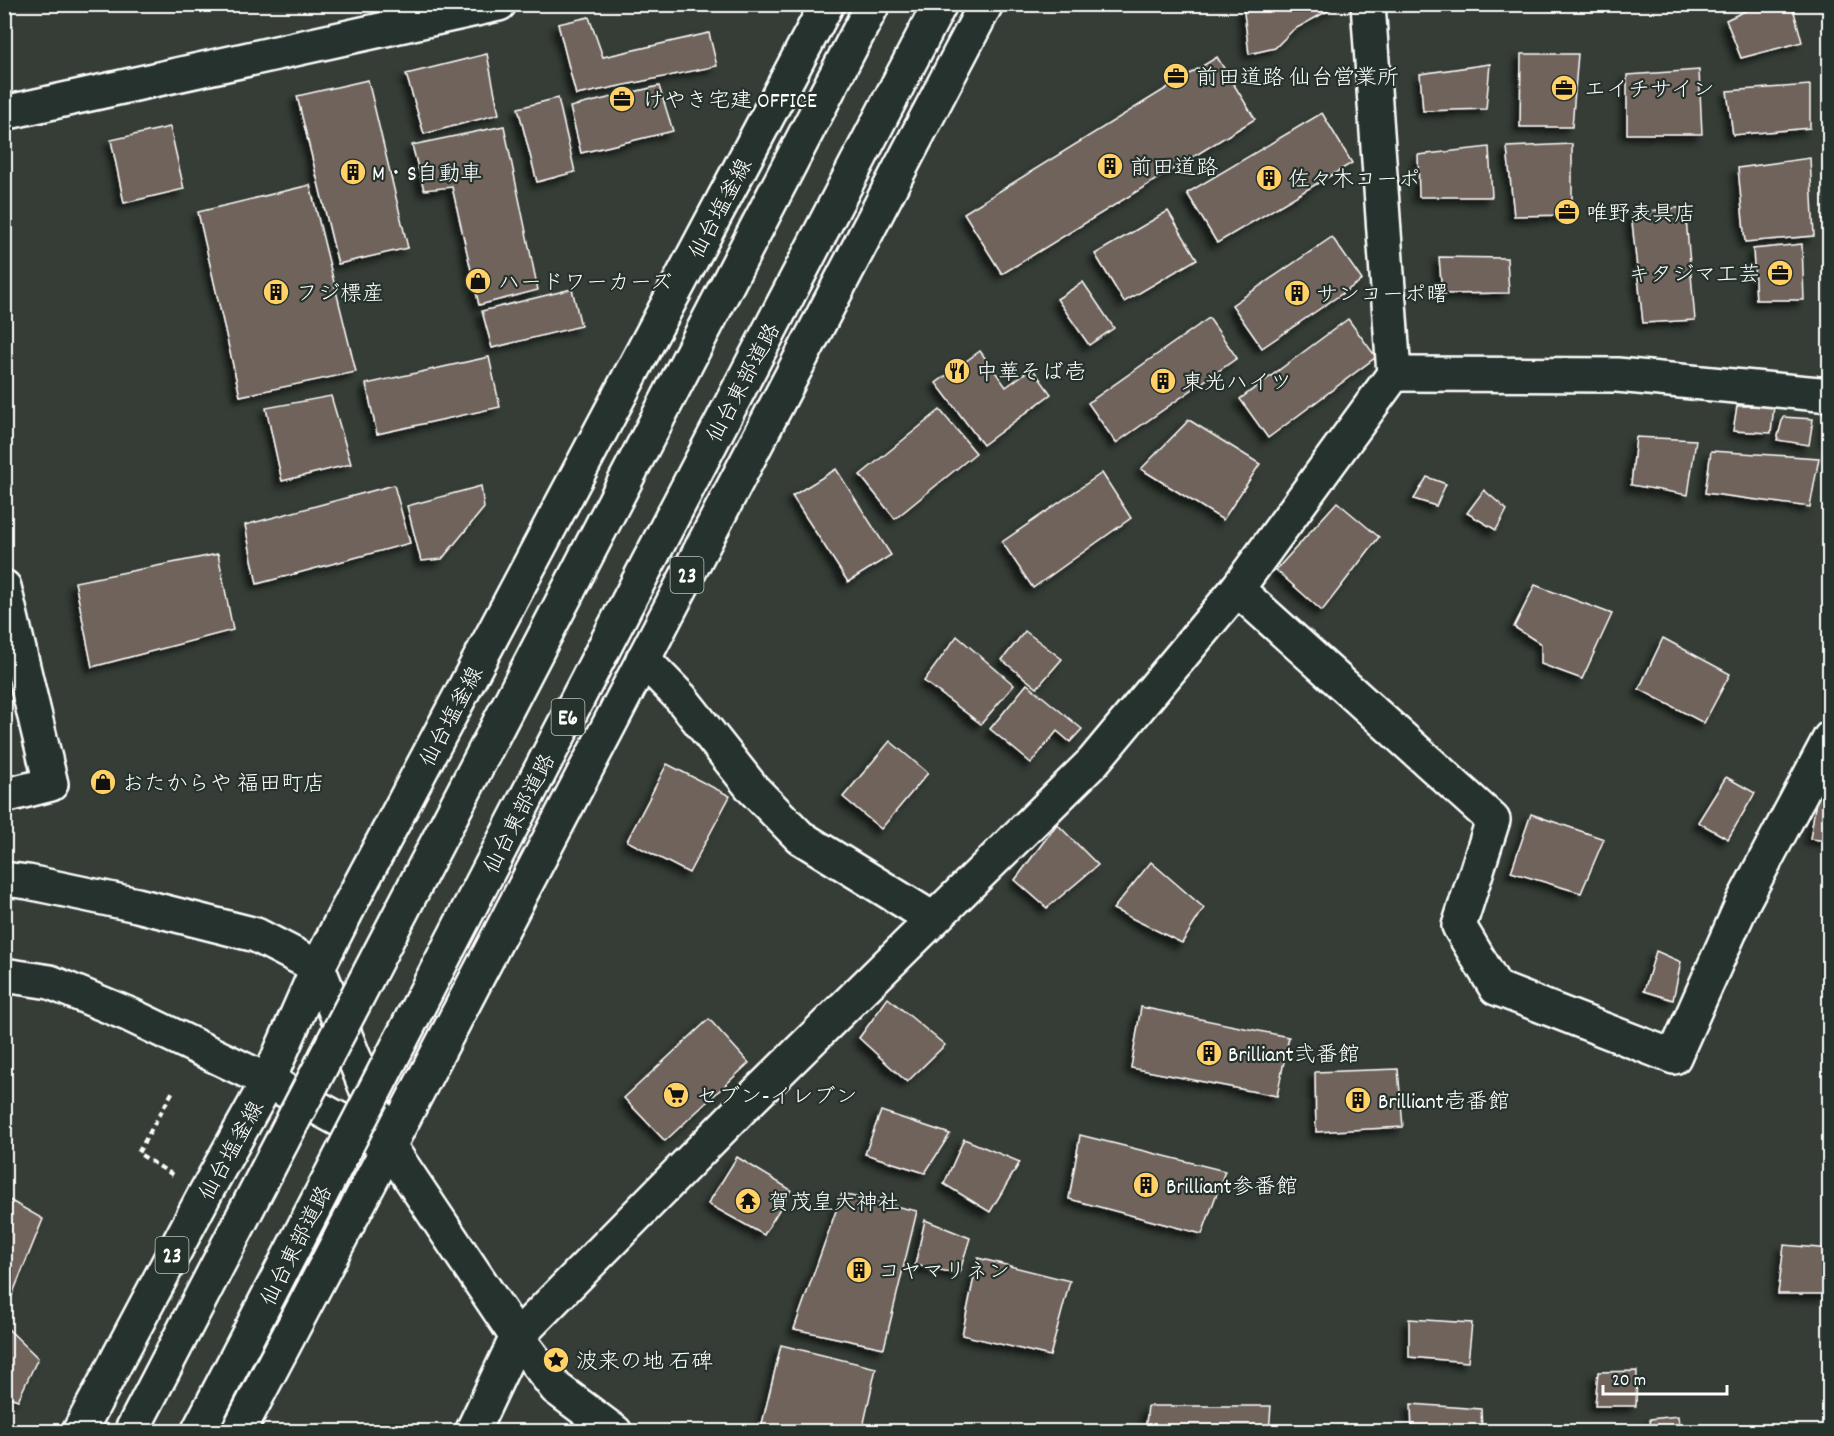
<svg xmlns="http://www.w3.org/2000/svg" width="1834" height="1436" viewBox="0 0 1834 1436" font-family="Dekko,'Klee One',sans-serif">
  <style>
    .building { fill: #6f635b; stroke: #fff; stroke-width: 1.5; filter: url(#shadow) }
    .lines { fill: none; stroke-linecap: round; stroke-linejoin: round }
    .minor-casing { stroke: #fff; stroke-width: 38 }
    .major-casing { stroke: #fff; stroke-width: 38 }
    .path { stroke: #fff; stroke-width: 4; stroke-dasharray: 6 4.5; stroke-linecap: butt }
    .minor { stroke: #26332d; stroke-width: 33 }
    .major { stroke: #26332d; stroke-width: 33 }
    .highway-bridge-casing { stroke: #fff; stroke-width: 38; stroke-linecap: butt }
    .highway-bridge { stroke: #26332d; stroke-width: 33 }
    .labels { text-anchor: middle; stroke-width: 4.5; stroke-linejoin: round; paint-order: stroke }
    .shield { fill: #26332d; stroke: #bec2c0; stroke-width: 1.5 }
    .shield-label { font-size: 21px; font-weight: bold; fill: #fff }
    .poi-label { font-size: 22px; fill: #fff; stroke: #26332d; text-anchor: start }
    .street-label { font-size: 22px; fill: #fff; stroke: #26332d }
  </style>
  <defs>
    <filter id="shadow"><feDropShadow dx="-5.5" dy="5.5" stdDeviation="3" flood-color="#0009"/></filter>
  </defs>
  <rect width="100%" height="100%" fill="#353d36"/>
  <filter id="ink" filterUnits="userSpaceOnUse"><feTurbulence type="fractalNoise" baseFrequency=".0167" numOctaves="2"/><feDisplacementMap in="SourceGraphic" scale="12" xChannelSelector="R" yChannelSelector="G"/><feConvolveMatrix kernelMatrix="1 2 1 2 8 2 1 2 1" color-interpolation-filters="sRGB"/></filter>
  <g filter="url(#ink)">
    <!-- building -->
    <g class="building">
      <polygon points="1243,4 1340,4 1293,30 1275,48 1249,54"/>
      <polygon points="1760,4 1792,4 1802,42 1741,58 1726,20"/>
      <polygon points="589,17 603,57 709,33 717,66 576,95 558,24"/>
      <polygon points="487,54 499,114 424,134 406,74"/>
      <polygon points="1521,54 1578,54 1572,127 1520,127"/>
      <polygon points="1217,57 1255,119 1002,274 964,213"/>
      <polygon points="1490,64 1486,109 1423,111 1420,74"/>
      <polygon points="1699,70 1702,134 1627,134 1627,75"/>
      <polygon points="368,80 408,248 338,264 297,96"/>
      <polygon points="1810,85 1810,128 1733,135 1727,91"/>
      <polygon points="659,86 673,131 581,153 570,107"/>
      <polygon points="558,98 575,172 537,182 518,108"/>
      <polygon points="1322,113 1352,163 1217,243 1187,193"/>
      <polygon points="504,126 538,290 479,305 452,187 424,190 412,145"/>
      <polygon points="170,127 184,189 124,203 111,140"/>
      <polygon points="1572,144 1572,215 1514,216 1507,147"/>
      <polygon points="1489,147 1492,197 1419,197 1418,155"/>
      <polygon points="1810,158 1814,236 1745,242 1738,168"/>
      <polygon points="310,185 356,372 240,396 198,212"/>
      <polygon points="1685,207 1695,320 1643,323 1631,213"/>
      <polygon points="1168,211 1197,259 1124,302 1095,254"/>
      <polygon points="1332,237 1362,280 1262,348 1232,305"/>
      <polygon points="1802,244 1804,300 1756,300 1753,249"/>
      <polygon points="1439,257 1507,258 1509,293 1442,294"/>
      <polygon points="1083,282 1114,328 1089,345 1057,299"/>
      <polygon points="572,289 581,326 492,348 482,311"/>
      <polygon points="1209,318 1237,358 1116,443 1088,403"/>
      <polygon points="1348,319 1376,357 1268,438 1240,399"/>
      <polygon points="980,351 1006,387 1032,368 1051,394 983,445 936,383"/>
      <polygon points="489,357 500,407 377,434 366,384"/>
      <polygon points="331,396 351,464 282,481 266,408"/>
      <polygon points="1737,406 1774,406 1771,433 1733,431"/>
      <polygon points="940,410 976,453 895,519 860,475"/>
      <polygon points="1783,417 1813,419 1809,445 1777,440"/>
      <polygon points="1825,417 1830,417 1830,442 1826,442"/>
      <polygon points="1189,420 1260,464 1223,520 1141,469"/>
      <polygon points="1636,437 1696,440 1688,495 1631,485"/>
      <polygon points="1711,451 1819,458 1810,507 1705,493"/>
      <polygon points="836,469 891,555 848,582 792,496"/>
      <polygon points="1102,473 1131,518 1033,588 1002,542"/>
      <polygon points="1427,477 1446,484 1436,506 1414,499"/>
      <polygon points="394,485 410,543 257,584 245,525"/>
      <polygon points="481,486 484,508 442,559 421,561 407,506"/>
      <polygon points="1484,490 1507,510 1496,530 1467,513"/>
      <polygon points="1337,502 1379,537 1322,611 1276,570"/>
      <polygon points="218,554 233,630 92,667 75,582"/>
      <polygon points="1535,585 1612,614 1582,679 1541,664 1541,644 1514,627"/>
      <polygon points="1025,631 1062,659 1037,688 1002,660"/>
      <polygon points="957,636 1014,685 981,724 924,681"/>
      <polygon points="1663,638 1730,674 1704,723 1639,689"/>
      <polygon points="1027,684 1082,729 1070,742 1057,731 1031,763 990,729"/>
      <polygon points="890,741 928,773 881,829 843,797"/>
      <polygon points="667,764 730,796 689,873 627,841"/>
      <polygon points="1726,777 1755,793 1728,839 1698,822"/>
      <polygon points="1817,795 1830,796 1830,841 1810,839"/>
      <polygon points="1531,814 1604,839 1581,893 1511,872"/>
      <polygon points="1057,824 1098,865 1047,908 1015,880"/>
      <polygon points="1151,862 1204,908 1182,943 1113,909"/>
      <polygon points="1656,951 1681,962 1673,1000 1644,991"/>
      <polygon points="888,998 945,1045 907,1082 859,1038"/>
      <polygon points="1141,1007 1289,1037 1277,1096 1131,1068"/>
      <polygon points="709,1019 749,1063 665,1141 624,1098"/>
      <polygon points="1398,1069 1403,1127 1316,1132 1315,1072"/>
      <polygon points="881,1111 950,1134 925,1173 865,1154"/>
      <polygon points="1080,1135 1225,1171 1202,1234 1069,1199"/>
      <polygon points="964,1139 1020,1162 990,1212 944,1184"/>
      <polygon points="737,1157 791,1190 764,1235 708,1204"/>
      <polygon points="842,1194 917,1211 884,1348 794,1329"/>
      <polygon points="4,1197 43,1219 4,1315"/>
      <polygon points="925,1220 970,1238 959,1274 915,1265"/>
      <polygon points="1784,1245 1830,1249 1830,1294 1778,1294"/>
      <polygon points="978,1258 1070,1281 1050,1356 962,1335"/>
      <polygon points="1409,1319 1472,1323 1468,1362 1409,1357"/>
      <polygon points="4,1325 38,1358 18,1400 4,1395"/>
      <polygon points="781,1345 876,1368 862,1432 760,1432"/>
      <polygon points="1637,1371 1636,1406 1595,1406 1598,1372"/>
      <polygon points="1411,1404 1481,1409 1482,1432 1412,1432"/>
      <polygon points="1148,1406 1271,1406 1269,1432 1145,1432"/>
      <polygon points="1678,1416 1680,1432 1651,1432 1650,1419"/>
    </g>
    <g class="lines">
      <!-- minor casing -->
      <g class="minor-casing">
        <g id="minor">
          <polyline points="4,113 499,4"/>
          <polyline points="1394,374 1617,375 1830,395"/>
          <polyline points="4,587 51,784 4,796"/>
          <polyline points="1237,589 1493,820 1459,926 1496,988 1674,1057 1743,902 1830,738"/>
          <polyline points="643,659 681,698 753,789 800,837 933,919"/>
          <polyline points="4,879 28,882 137,905 256,935 318,967 389,1146 517,1337 556,1388 615,1432"/>
          <polyline points="4,975 50,982 130,1015 268,1081 379,1141"/>
          <polyline points="472,1432 517,1337 744,1106 1093,762 1237,589 1394,374 1368,4"/>
        </g>
      </g>
      <!-- major casing -->
      <g class="major-casing">
        <g id="major">
          <polyline points="79,1432 206,1192 268,1081 318,967 360,885 827,4"/>
          <polyline points="238,1432 389,1146 986,4"/>
        </g>
      </g>
      <!-- path -->
      <polyline class="path" points="173,1175 138,1153 173,1091"/>
      <!-- minor -->
      <use href="#minor" class="minor"/>
      <!-- major -->
      <use href="#major" class="major"/>
      <!-- highway-bridge casing -->
      <g class="highway-bridge-casing">
        <g id="highway-bridge">
          <polyline points="131,1432 873,4"/>
          <polyline points="198,1432 609,638 940,4"/>
        </g>
      </g>
      <!-- highway-bridge -->
      <use href="#highway-bridge" class="highway-bridge"/>
    </g>
  </g>
  <!-- icons -->
  <defs>
    <g id="office-disc" transform="scale(1.35)"><circle r="9.5" fill="#ffd166" stroke="#26332d"/><path d="M-6-3h4V-5.5h4V-3h4V5H-6ZM-1-4.5V-3h2v-1.5ZM-6 0V1H6V0Z" fill="#111"/></g>
    <g id="building-disc" transform="scale(1.35)"><circle r="9.5" fill="#ffd166" stroke="#26332d"/><path d="M-4-6H4V6H1V3H-1V6H-4ZM-2.5-4.3h1.7v1.8h-1.7ZM.8-4.3h1.7v1.8H.8ZM-2.5-1h1.7V.8h-1.7ZM.8-1h1.7V.8H.8Z" fill="#111"/></g>
    <g id="shop-disc" transform="scale(1.35)"><circle r="9.5" fill="#ffd166" stroke="#26332d"/><path d="M-5-2.5h2.3a2.7 3.5 0 0 1 5.4 0H5L5.5 6h-11ZM-1.5-2.5h3a1.5 2.3 0 0 0-3 0Z" fill="#111"/></g>
    <g id="restaurant-disc" transform="scale(1.35)"><circle r="9.5" fill="#ffd166" stroke="#26332d"/><path d="M-5-6h1v4h1v-4h1v4h1v-4h1v5L-1.5 .5V6h-2V.5L-5-1ZM5-6V6H3V1.5H1.5Q1.5-4 5-6Z" fill="#111"/></g>
    <g id="supermarket-disc" transform="scale(1.35)"><circle r="9.5" fill="#ffd166" stroke="#26332d"/><path d="M-6-5.5h2.5l.6 2H6L4.5 2H-2.5L-4.4-4H-6ZM-1.5 3.2a1.3 1.3 0 1 0 .1 0ZM3 3.2a1.3 1.3 0 1 0 .1 0Z" fill="#111"/></g>
    <g id="temple-disc" transform="scale(1.35)"><circle r="9.5" fill="#ffd166" stroke="#26332d"/><path d="M0-6L5-2H3V0L6.5 2.5H4V6H1.5V3h-3V6H-4V2.5H-6.5L-3 0V-2H-5Z" fill="#111"/></g>
    <g id="sight-disc" transform="scale(1.35)"><circle r="9.5" fill="#ffd166" stroke="#26332d"/><path d="M0-6L1.8-2.2L6-1.7L2.9 1.2L3.7 5.4L0 3.3L-3.7 5.4L-2.9 1.2L-6-1.7L-1.8-2.2Z" fill="#111"/></g>
  </defs>
  <g fill-rule="evenodd">
    <use href="#office-disc" x="1176" y="76"/>
    <use href="#office-disc" x="1564" y="88"/>
    <use href="#office-disc" x="622" y="99"/>
    <use href="#building-disc" x="1110" y="166"/>
    <use href="#building-disc" x="353" y="172"/>
    <use href="#building-disc" x="1269" y="178"/>
    <use href="#office-disc" x="1567" y="212"/>
    <use href="#office-disc" x="1780" y="273"/>
    <use href="#shop-disc" x="478" y="281"/>
    <use href="#building-disc" x="276" y="292"/>
    <use href="#building-disc" x="1297" y="293"/>
    <use href="#restaurant-disc" x="957" y="371"/>
    <use href="#building-disc" x="1163" y="381"/>
    <use href="#shop-disc" x="103" y="782"/>
    <use href="#building-disc" x="1209" y="1053"/>
    <use href="#supermarket-disc" x="676" y="1095"/>
    <use href="#building-disc" x="1358" y="1100"/>
    <use href="#building-disc" x="1146" y="1185"/>
    <use href="#temple-disc" x="748" y="1201"/>
    <use href="#building-disc" x="859" y="1270"/>
    <use href="#sight-disc" x="556" y="1360"/>
  </g>
  <g class="labels">
    <!-- shield labels -->
    <g class="shield">
      <rect x="670.5" y="557" width="33" height="36" rx="4.5"/>
      <rect x="551.5" y="699" width="33" height="36" rx="4.5"/>
      <rect x="155.5" y="1237" width="33" height="36" rx="4.5"/>
    </g>
    <g class="shield-label">
      <text x="687" y="582">23</text>
      <text x="568" y="724">E6</text>
      <text x="172" y="1262">23</text>
    </g>
    <!-- poi labels -->
    <g class="poi-label">
      <text x="1196" y="84">前田道路 仙台営業所</text>
      <text x="1584" y="96">エイチサイン</text>
      <text x="642" y="107">けやき宅建 OFFICE</text>
      <text x="1130" y="174">前田道路</text>
      <text x="372" y="180">M・S自動車</text>
      <text x="1288" y="186">佐々木コーポ</text>
      <text x="1586" y="220">唯野表具店</text>
      <text x="1760" y="281" text-anchor="end">キタジマ工芸</text>
      <text x="498" y="289">ハードワーカーズ</text>
      <text x="296" y="300">フジ標産</text>
      <text x="1316" y="301">サンコーポ曙</text>
      <text x="976" y="379">中華そば壱</text>
      <text x="1182" y="389">東光ハイツ</text>
      <text x="122" y="790">おたからや 福田町店</text>
      <text x="1228" y="1061">Brilliant弐番館</text>
      <text x="696" y="1103">セブン-イレブン</text>
      <text x="1378" y="1108">Brilliant壱番館</text>
      <text x="1166" y="1193">Brilliant参番館</text>
      <text x="768" y="1209">賀茂皇大神社</text>
      <text x="878" y="1278">コヤマリネン</text>
      <text x="576" y="1368">波来の地 石碑</text>
    </g>
    <!-- street labels -->
    <g class="street-label">
      <text transform="translate(719 208) rotate(-62)" y="8">仙台塩釜線</text>
      <text transform="translate(742 382) rotate(-62)" y="8">仙台東部道路</text>
      <text transform="translate(450 716) rotate(-62)" y="8">仙台塩釜線</text>
      <text transform="translate(518 813) rotate(-63)" y="8">仙台東部道路</text>
      <text transform="translate(230 1150) rotate(-61)" y="8">仙台塩釜線</text>
      <text transform="translate(295 1245) rotate(-63)" y="8">仙台東部道路</text>
    </g>
  </g>
  <!-- margin -->
  <rect width="1834" height="1436" fill="none" stroke="#26332d" stroke-width="24"/>
  <rect x="12" y="12" width="1810" height="1412" fill="none" stroke="#fff" stroke-width="2" filter="url(#ink)"/>
  <!-- scale -->
  <path d="M1603 1385v9h124v-9" fill="none" stroke="#ffffff" stroke-width="3"/>
  <text x="1612" y="1385" font-size="18" fill="#ffffff" stroke="#26332d" stroke-width="4.5" paint-order="stroke">20 m</text>
</svg>
